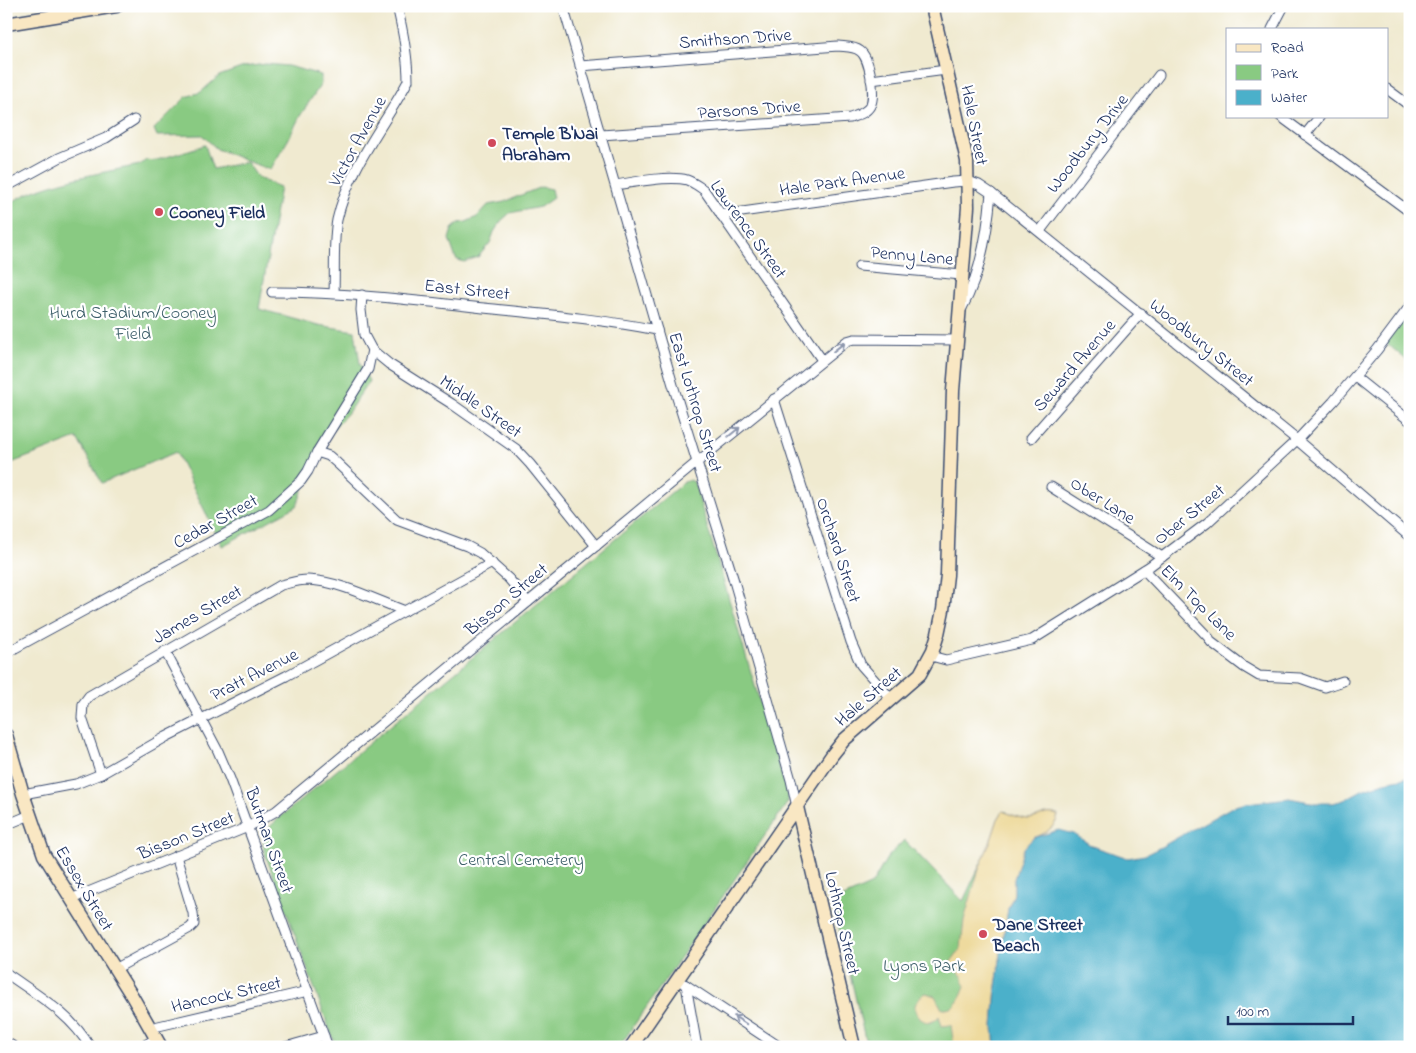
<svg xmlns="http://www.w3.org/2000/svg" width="1416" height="1053" viewBox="0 0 1416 1053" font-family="'Indie Flower',sans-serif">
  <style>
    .green { fill: #89ca82; stroke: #527c70 }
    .sand { fill: #eeda9e; stroke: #84847e }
    .water { fill: #4bb0ca; stroke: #337094 }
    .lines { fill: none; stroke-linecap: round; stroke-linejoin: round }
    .street-casing { stroke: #3b4b6f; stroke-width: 11 }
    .secondary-casing { stroke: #3b4b6f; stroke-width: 15 }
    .street { stroke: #fff; stroke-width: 9 }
    .secondary { stroke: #f9e7c3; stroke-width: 12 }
    .oneway { stroke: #8d97ae }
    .poi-dot { fill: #d1495b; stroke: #fff; stroke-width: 2 }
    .labels { text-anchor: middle; stroke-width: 4.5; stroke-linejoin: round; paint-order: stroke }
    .street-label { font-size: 18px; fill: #1b2f5e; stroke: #fff }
    .poi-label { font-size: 18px; font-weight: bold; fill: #1b2f5e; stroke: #fff; text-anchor: start }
    .park-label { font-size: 18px; fill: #3c5e69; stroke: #fff }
  </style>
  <rect width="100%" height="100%" fill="#fff"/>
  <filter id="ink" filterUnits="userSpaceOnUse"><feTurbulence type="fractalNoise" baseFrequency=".02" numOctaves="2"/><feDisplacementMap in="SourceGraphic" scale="10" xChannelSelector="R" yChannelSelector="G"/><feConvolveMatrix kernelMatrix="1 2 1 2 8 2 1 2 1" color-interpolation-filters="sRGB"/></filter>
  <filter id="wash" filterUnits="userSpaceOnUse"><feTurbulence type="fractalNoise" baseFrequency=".0096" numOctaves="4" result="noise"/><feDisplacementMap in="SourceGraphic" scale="20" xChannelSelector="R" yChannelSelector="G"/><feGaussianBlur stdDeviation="1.12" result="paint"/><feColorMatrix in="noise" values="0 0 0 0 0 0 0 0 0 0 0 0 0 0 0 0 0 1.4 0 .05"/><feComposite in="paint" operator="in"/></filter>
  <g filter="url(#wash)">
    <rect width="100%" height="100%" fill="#f0ead0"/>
    <!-- green -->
    <g class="green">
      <polygon points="266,64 288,66 321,75 321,84 300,116 288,140 270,170 217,149 202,135 157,136 154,129 186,97 201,92 219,76 244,67"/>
      <path d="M 205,145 L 213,169 L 247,162 L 258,178 L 280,187 L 259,309 L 318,325 L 355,331 L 360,364 L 369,381 L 347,414 L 319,443 L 297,506 L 222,546 L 176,452 L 102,483 L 77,438 L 6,465 L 6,207 C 30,184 106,172 140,165 L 146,160 L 154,161 Z"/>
      <polygon points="541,187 551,189 553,198 540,207 510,213 501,221 494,232 490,243 478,257 464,262 456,259 449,239 452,229 459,223 466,222 477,217 488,205 504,202"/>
      <polygon points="1410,306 1410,363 1384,341"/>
      <path d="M 690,480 L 694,482 L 788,796 L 788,802 L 619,1047 L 336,1047 L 264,851 C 262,834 266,830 278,819 L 684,482 Z"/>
      <polygon points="1006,811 1020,840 996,986 993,1027 995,1047 867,1047 833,902 872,884 887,858 904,840 963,901"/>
    </g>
    <!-- sand -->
    <path class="sand" d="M 1003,811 C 1011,814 1018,818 1027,819 C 1040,819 1043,810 1058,815 C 1056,828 1044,834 1033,838 L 1014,879 L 1014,894 L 1008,909 L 996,986 L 993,1027 L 995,1047 L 954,1047 L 951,1025 L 942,1026 L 939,1016 L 936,1020 L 928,1023 C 912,1016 910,1002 926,993 L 935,996 L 942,1009 C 957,1010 960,998 965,986 L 962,976 L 950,963 L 961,948 L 964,920 L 979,869 L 992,837 L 998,819 Z"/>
    <!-- water -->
    <polygon class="water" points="1410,777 1410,1047 995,1047 993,1027 996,986 1008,909 1014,894 1014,879 1024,848 1033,838 1059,830 1074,834 1092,846 1128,858 1145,855 1161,847 1232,807 1247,803 1289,798 1315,803 1333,803 1344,800 1362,790 1385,782"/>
  </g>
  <g filter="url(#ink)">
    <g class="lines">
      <!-- street casing -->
      <g class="street-casing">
        <g id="street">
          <polyline points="563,6 673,385 734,581 791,780 797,807"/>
          <polyline points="1272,29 1284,6"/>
          <path d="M 580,66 L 838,46 C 845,47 854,46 860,51 C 870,58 876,96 870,106 C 866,113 858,115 850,118 L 601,135"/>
          <polyline points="871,80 946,70"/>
          <polyline points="1387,89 1410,106"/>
          <polyline points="1280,116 1410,212"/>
          <polyline points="1305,135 1320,116"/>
          <path d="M 616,185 C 634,182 670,175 687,180 C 693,182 698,186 704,190 L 822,360"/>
          <polyline points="6,187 59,158 106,138 134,120"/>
          <polyline points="721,215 953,182 968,181 979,185 991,193 1297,440 1410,537"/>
          <polyline points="1040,231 1159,75"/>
          <polyline points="859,266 962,275"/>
          <path d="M 272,292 C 343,292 413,300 484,308 C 542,314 600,319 657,330"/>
          <path d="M 334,293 C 335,271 333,241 337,220 C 349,167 383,128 408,81 C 408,56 403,31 397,6"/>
          <polyline points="362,295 361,310 364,335 372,350 389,364 452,404 516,449 530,464 596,546"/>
          <path d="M 962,308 C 980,276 988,229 991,193"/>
          <polyline points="1355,377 1410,421"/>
          <polyline points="774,399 851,642 861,665 892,700"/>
          <polyline points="1031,438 1141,313"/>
          <polyline points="317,452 329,456 337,463 397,520 467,546 480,553 509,579 528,602"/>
          <polyline points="1051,487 1162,557"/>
          <polyline points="1144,570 1209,638 1211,642 1244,667 1259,676 1300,678 1325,687 1343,681"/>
          <polyline points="165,651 218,751 230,779 328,1047"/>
          <polyline points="6,653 269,510 301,481 308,471 317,452 368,369 372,350"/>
          <polyline points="931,656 946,660 1032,640 1150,566 1207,523 1299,438 1333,402 1377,350 1410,306"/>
          <path d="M 101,774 L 82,718 L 83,704 L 89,696 L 281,585 C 290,583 298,580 308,580 C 339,581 376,600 405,611"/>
          <polyline points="23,794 76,784 101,774 166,737 286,676 492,563"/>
          <polyline points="6,825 30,815"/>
          <polyline points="71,899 248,827 276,811 696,463 847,341 854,339 956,340"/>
          <polyline points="115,969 190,928 194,924 193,913 176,856"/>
          <path d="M 6,973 C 37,995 71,1014 90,1047"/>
          <polyline points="684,984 686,985 697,1047"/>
          <polyline points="686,985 780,1047"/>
          <polyline points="150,1028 308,991"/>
          <polyline points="6,1042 14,1047"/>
          <polyline points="141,1047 156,1039"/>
          <polyline points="285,1047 324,1036"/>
        </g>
      </g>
      <!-- secondary casing -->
      <g class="secondary-casing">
        <g id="secondary">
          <polyline points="6,24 116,6"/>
          <polyline points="6,735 23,794 44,855 132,996 161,1047"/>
          <polyline points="797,807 854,1047"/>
          <polyline points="631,1047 832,755 844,740 920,674 933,650 938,634 943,610 947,575 953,391 968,207 967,161 932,6"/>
        </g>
      </g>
      <!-- street -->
      <use href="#street" class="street"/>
      <!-- secondary -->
      <use href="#secondary" class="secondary"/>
    </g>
    <!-- one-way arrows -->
    <defs><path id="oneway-shaft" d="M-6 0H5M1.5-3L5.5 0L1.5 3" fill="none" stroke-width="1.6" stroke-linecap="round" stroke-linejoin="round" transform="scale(1.25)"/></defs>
    <g class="oneway">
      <use href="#oneway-shaft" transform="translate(839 347) rotate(-38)"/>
      <use href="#oneway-shaft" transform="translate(734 432) rotate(-39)"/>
      <use href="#oneway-shaft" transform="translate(740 1020) rotate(-147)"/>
    </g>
  </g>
  <!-- markers -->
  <g class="poi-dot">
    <circle cx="492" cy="143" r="5"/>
    <circle cx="159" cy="212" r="5"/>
    <circle cx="983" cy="934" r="5"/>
  </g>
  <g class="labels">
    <!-- street labels -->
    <g class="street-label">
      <text transform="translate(735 38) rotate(-4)" y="6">Smithson Drive</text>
      <text transform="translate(749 109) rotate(-4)" y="6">Parsons Drive</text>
      <text transform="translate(975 125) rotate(79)" y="6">Hale Street</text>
      <text transform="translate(357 141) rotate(-61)" y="6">Victor Avenue</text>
      <text transform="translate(1087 143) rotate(-52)" y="6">Woodbury Drive</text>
      <text transform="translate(842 181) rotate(-8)" y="6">Hale Park Avenue</text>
      <text transform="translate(749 229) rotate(54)" y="6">Lawrence Street</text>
      <text transform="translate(912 255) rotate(5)" y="6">Penny Lane</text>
      <text transform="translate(467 289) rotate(6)" y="6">East Street</text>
      <text transform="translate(1202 342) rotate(39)" y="6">Woodbury Street</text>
      <text transform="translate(1074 365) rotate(-49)" y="6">Seward Avenue</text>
      <text transform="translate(696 402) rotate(73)" y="6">East Lothrop Street</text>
      <text transform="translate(481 406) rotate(35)" y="6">Middle Street</text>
      <text transform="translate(1103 500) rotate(32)" y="6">Ober Lane</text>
      <text transform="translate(1189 514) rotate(-39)" y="6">Ober Street</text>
      <text transform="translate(215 521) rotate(-29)" y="6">Cedar Street</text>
      <text transform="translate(839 550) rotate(72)" y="6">Orchard Street</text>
      <text transform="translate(506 599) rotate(-40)" y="6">Bisson Street</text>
      <text transform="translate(1199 602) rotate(45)" y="6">Elm Top Lane</text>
      <text transform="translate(197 614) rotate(-30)" y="6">James Street</text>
      <text transform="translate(254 674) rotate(-27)" y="6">Pratt Avenue</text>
      <text transform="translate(868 696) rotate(-41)" y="6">Hale Street</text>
      <text transform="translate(186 835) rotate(-22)" y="6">Bisson Street</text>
      <text transform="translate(270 840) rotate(70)" y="6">Butman Street</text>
      <text transform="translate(85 888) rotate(59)" y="6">Essex Street</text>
      <text transform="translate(843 923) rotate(77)" y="6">Lothrop Street</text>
      <text transform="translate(226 994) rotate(-13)" y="6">Hancock Street</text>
    </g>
    <!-- poi labels -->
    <g class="poi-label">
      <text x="502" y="139">Temple B'Nai<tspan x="502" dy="21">Abraham</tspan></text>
      <text x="169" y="218">Cooney Field</text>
      <text x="993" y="930">Dane Street<tspan x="993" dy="21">Beach</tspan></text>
    </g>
    <!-- park labels -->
    <g class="park-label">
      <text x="133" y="318">Hurd Stadium/Cooney<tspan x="133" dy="21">Field</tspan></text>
      <text x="521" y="865">Central Cemetery</text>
      <text x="924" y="971">Lyons Park</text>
    </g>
  </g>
  <!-- margin -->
  <rect width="1416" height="1053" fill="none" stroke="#fff" stroke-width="25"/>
  <!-- legend -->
  <rect x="1226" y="28" width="162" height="90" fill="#ffffff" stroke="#a4acbf"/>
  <rect x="1236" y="44" width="25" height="8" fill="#f9e7c3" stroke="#a4acbf"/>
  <text x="1271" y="52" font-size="15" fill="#1b2f5e">Road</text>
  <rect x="1236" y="65" width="25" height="15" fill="#89ca82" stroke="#a4acbf"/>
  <text x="1271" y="78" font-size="15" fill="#1b2f5e">Park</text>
  <rect x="1236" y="90" width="25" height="15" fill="#4bb0ca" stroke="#a4acbf"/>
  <text x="1271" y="102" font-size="15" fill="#1b2f5e">Water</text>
  <!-- scale -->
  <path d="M1228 1016v8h125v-8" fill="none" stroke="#1b2f5e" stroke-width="2.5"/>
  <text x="1236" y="1016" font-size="15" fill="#1b2f5e" stroke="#ffffff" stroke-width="4" paint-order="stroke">100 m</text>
</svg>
